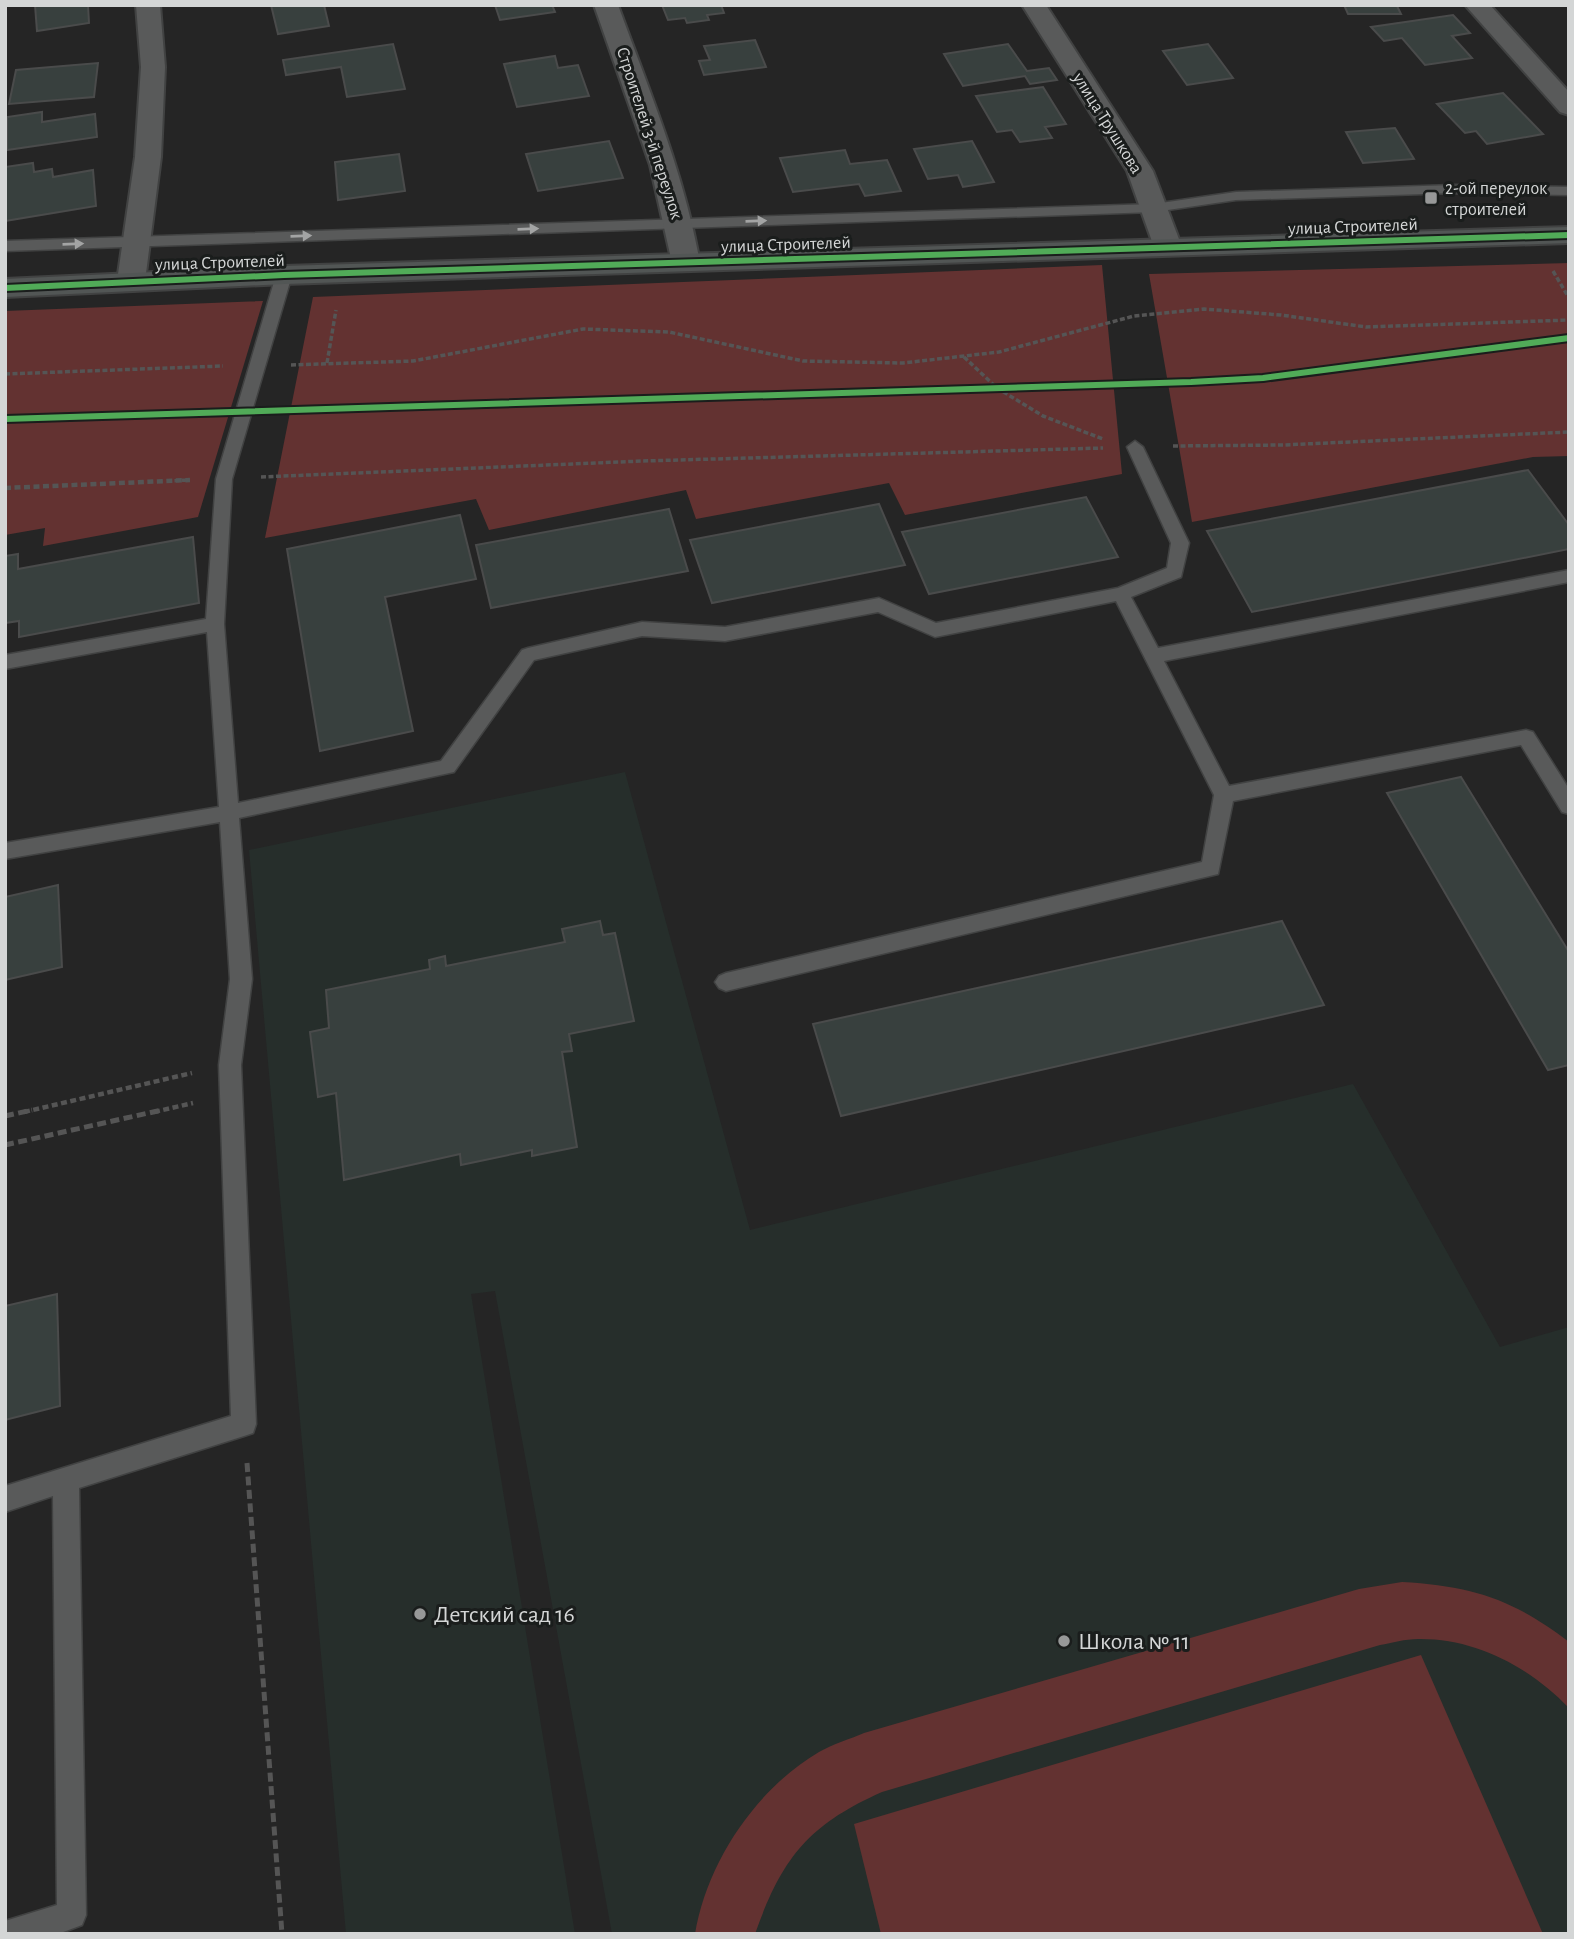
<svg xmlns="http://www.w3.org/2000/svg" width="1574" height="1939" viewBox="0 0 1574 1939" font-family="'Alegreya Sans',sans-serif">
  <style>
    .built { fill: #262e2b }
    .green { fill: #633231 }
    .building { fill: #38403e; stroke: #4a4b4b; stroke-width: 2 }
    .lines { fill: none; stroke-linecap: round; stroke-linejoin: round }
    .lane-casing { stroke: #414242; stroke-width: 3 }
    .street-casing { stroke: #414242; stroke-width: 4 }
    .secondary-casing { stroke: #414242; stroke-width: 4 }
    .path-far2 { stroke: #555; stroke-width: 3.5; stroke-dasharray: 5 2.5; stroke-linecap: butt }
    .path-far1 { stroke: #555; stroke-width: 4.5; stroke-dasharray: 6 3.5; stroke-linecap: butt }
    .path { stroke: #555; stroke-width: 5; stroke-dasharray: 9 4.5; stroke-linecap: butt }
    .lane { fill: #595a5a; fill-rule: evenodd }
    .street { fill: #595a5a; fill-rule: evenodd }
    .secondary { fill: #525655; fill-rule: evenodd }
    .cycleway-casing { stroke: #1a1d1c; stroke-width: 10 }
    .cycleway { stroke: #51ab58; stroke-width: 6 }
    .oneway { fill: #a3a4a4 }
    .poi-dot { fill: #979898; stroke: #1a1d1c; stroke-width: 2.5 }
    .labels { text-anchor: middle; stroke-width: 6; stroke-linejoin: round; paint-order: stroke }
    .far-street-label { font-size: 18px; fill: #d4d6d6; stroke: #1a1d1c }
    .far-poi-label { font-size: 18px; fill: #d4d6d6; stroke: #1a1d1c; text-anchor: start }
    .near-poi-label { font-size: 24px; fill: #d4d6d6; stroke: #1a1d1c; text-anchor: start }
  </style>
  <rect width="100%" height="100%" fill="#252525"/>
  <!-- built -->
  <polygon class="built" points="625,772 750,1230 1353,1084 1500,1347 1569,1327 1569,1934 612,1934 495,1291 471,1294 575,1934 346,1934 249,850"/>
  <!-- green -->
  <g class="green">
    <polygon points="1569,263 1569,456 1533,457 1192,522 1149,274"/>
    <polygon points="1102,265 1122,474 905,515 889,483 696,519 686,490 489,530 476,499 265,538 313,297"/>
    <polygon points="263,301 198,517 43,546 45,528 5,535 5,311"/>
    <path d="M 1402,1582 C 1472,1586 1513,1599 1569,1642 L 1569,1708 C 1530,1667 1475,1638 1418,1639 C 1405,1639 1392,1643 1380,1645 L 882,1792 C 808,1825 782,1858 755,1934 L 695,1934 C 707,1862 756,1789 819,1752 C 833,1744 850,1739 864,1733 L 1359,1589 Z"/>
    <polygon points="1421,1655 1543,1934 881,1934 854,1824"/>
  </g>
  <!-- building -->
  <g class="building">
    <polygon points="35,5 88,5 89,23 37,31"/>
    <polygon points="271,5 324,5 329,26 278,34"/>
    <polygon points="495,5 552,5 555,12 500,20"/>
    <polygon points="662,5 721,5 724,13 707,15 709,20 687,23 685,18 668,20"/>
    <polygon points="1344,5 1416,5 1416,6 1397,6 1401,14 1348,14"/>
    <polygon points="1453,15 1470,33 1452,36 1472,58 1425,65 1402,38 1384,41 1371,27"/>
    <polygon points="755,40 766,67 704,75 699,61 710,60 704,46"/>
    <polygon points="393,44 405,89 347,97 341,67 286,75 283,60"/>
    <polygon points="1008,44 1027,71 1049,68 1057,80 1030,84 1025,76 963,86 944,54"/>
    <polygon points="1208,44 1233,78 1187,85 1163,51"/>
    <polygon points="555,56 558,68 578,65 589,96 517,107 504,64"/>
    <polygon points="98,63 94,97 9,104 16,70"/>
    <polygon points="1043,87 1066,124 1045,127 1052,138 1020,142 1012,130 997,132 976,96"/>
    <polygon points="1503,93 1543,134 1487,144 1476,131 1465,133 1437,104"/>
    <polygon points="42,112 42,122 95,114 97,137 7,150 7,117"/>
    <polygon points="1395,128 1414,159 1363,163 1346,132"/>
    <polygon points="609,141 623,178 538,191 526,154"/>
    <polygon points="972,141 994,182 963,187 958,175 928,179 914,149"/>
    <polygon points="845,150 850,164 887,160 901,191 865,196 859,184 793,192 780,158"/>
    <polygon points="399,154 405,191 338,200 335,162"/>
    <polygon points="33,163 34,172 52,169 53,177 93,170 96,206 5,221 5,167"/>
    <polygon points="1528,470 1569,525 1569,549 1252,612 1207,531"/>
    <polygon points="1086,497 1118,557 929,594 902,532"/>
    <polygon points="879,504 905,565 712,603 690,540"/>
    <polygon points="669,509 688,571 491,608 476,545"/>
    <polygon points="460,515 476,579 385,597 413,731 320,751 287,549"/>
    <polygon points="193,537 199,603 19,637 19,621 5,623 5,556 18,554 18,569"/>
    <polygon points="1461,777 1569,952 1569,1065 1548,1070 1387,793"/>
    <polygon points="58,885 62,967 5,980 5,897"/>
    <polygon points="600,921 603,935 615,933 634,1021 569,1034 572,1051 562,1052 577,1147 532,1156 532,1150 461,1165 460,1154 344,1180 336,1093 318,1097 310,1032 329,1028 326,990 430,969 429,960 445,956 446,966 565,942 562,929"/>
    <polygon points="1282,921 1324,1005 841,1116 813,1024"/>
    <polygon points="57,1294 60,1406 5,1420 5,1306"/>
  </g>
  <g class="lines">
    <!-- lane casing -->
    <g class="lane-casing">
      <g id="lane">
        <polygon points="1454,185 1569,187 1569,195 1454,193 1236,200 1154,212 5,251 5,241 1154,204 1236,192"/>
        <polygon points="284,270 292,275 232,479 224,624 238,803 441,761 522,650 528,648 642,622 725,627 879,598 936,623 1118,588 1167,568 1171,543 1127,447 1135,441 1143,447 1189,543 1181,577 1131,597 1158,648 1569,570 1569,582 1164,661 1229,786 1526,730 1533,732 1569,789 1569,814 1562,812 1521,745 1233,801 1218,874 726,991 719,988 715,982 719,976 726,973 1202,862 1214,795 1116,601 935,637 878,612 725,641 642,636 534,660 454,772 239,818 252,979 241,1065 256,1424 253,1433 244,1436 79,1488 86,1915 82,1925 58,1934 5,1934 5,1921 57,1905 53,1496 5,1512 5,1486 231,1416 219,1065 230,979 220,822 5,859 5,843 219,807 207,632 5,669 5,655 206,619 216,479 276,275"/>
      </g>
    </g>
    <!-- street casing -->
    <g class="street-casing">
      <g id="street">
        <polygon points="136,5 160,5 165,67 161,157 145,281 141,287 131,290 121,287 117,281 135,157 141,67"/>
        <path d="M 594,5 L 618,5 C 649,90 684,173 700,263 L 696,269 L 686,271 L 676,269 L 672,263 L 650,165 Z"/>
        <polygon points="1022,5 1046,5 1153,171 1182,247 1178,253 1168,255 1158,253 1154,247 1127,171"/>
        <polygon points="1465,5 1490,5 1569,92 1569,115 1560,112"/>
      </g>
    </g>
    <!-- secondary casing -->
    <g class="secondary-casing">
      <polygon id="secondary" points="1569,227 1569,243 284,284 5,297 5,279 284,266"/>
    </g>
    <!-- path-far2 -->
    <g class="path-far2">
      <polyline points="1553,271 1569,298"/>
      <polyline points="964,357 997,388 1043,416 1103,439"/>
      <polyline points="327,363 336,310"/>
      <polyline points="291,365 413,361 583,329 669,332 803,361 903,363 999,352 1134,316 1204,309 1281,315 1366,327 1569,320"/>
      <polyline points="5,374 223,366"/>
      <polyline points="1173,446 1283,445 1569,432"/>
      <polyline points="261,477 643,461 1103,448"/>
      <polyline points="167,481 190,480"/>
    </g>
    <!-- path-far1 -->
    <g class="path-far1">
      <polyline points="5,488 190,480"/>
      <polyline points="24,1112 192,1073"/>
      <polyline points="154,1112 193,1103"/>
    </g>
    <!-- path -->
    <g class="path">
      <polyline points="5,1116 32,1110"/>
      <polyline points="5,1145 162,1110"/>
      <polyline points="247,1463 282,1934"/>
    </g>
    <!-- lane -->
    <use href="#lane" class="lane"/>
    <!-- street -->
    <use href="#street" class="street"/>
    <!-- secondary -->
    <use href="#secondary" class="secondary"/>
    <!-- cycleway casing -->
    <g class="cycleway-casing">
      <g id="cycleway">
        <polyline points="5,288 284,275 1569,235"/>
        <polyline points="5,419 1191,382 1263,378 1569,338"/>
      </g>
    </g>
    <!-- cycleway -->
    <use href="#cycleway" class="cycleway"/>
  </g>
  <!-- one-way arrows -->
  <defs><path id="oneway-solid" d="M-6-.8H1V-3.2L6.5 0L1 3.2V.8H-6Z" transform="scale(1.75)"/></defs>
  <g class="oneway">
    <use href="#oneway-solid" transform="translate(756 221) rotate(-2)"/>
    <use href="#oneway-solid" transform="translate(528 229) rotate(-2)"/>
    <use href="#oneway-solid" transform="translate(301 236) rotate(-2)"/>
    <use href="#oneway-solid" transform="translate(73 244) rotate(-2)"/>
  </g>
  <!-- markers -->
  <g class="poi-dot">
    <rect x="1424" y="191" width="14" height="14" rx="3.5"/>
    <circle cx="420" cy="1614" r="7"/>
    <circle cx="1064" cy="1641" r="7"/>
  </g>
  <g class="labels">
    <!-- far-street labels -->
    <g class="far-street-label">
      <text transform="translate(1108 123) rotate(58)" y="6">улица Трушкова</text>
      <text transform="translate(650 133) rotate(72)" y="6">Строителей 3-й переулок</text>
      <text transform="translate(1353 226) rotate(-2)" y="6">улица Строителей</text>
      <text transform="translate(786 244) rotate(-2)" y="6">улица Строителей</text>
      <text transform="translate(220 262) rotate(-2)" y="6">улица Строителей</text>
    </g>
    <!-- far-poi labels -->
    <g class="far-poi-label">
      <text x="1445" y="194">2-ой переулок<tspan x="1445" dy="21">строителей</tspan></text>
    </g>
    <!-- near-poi labels -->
    <g class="near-poi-label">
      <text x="434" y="1622">Детский сад 16</text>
      <text x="1078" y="1649">Школа № 11</text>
    </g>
  </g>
  <!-- border -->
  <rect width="1574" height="1939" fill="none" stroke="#d4d6d6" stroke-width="14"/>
</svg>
